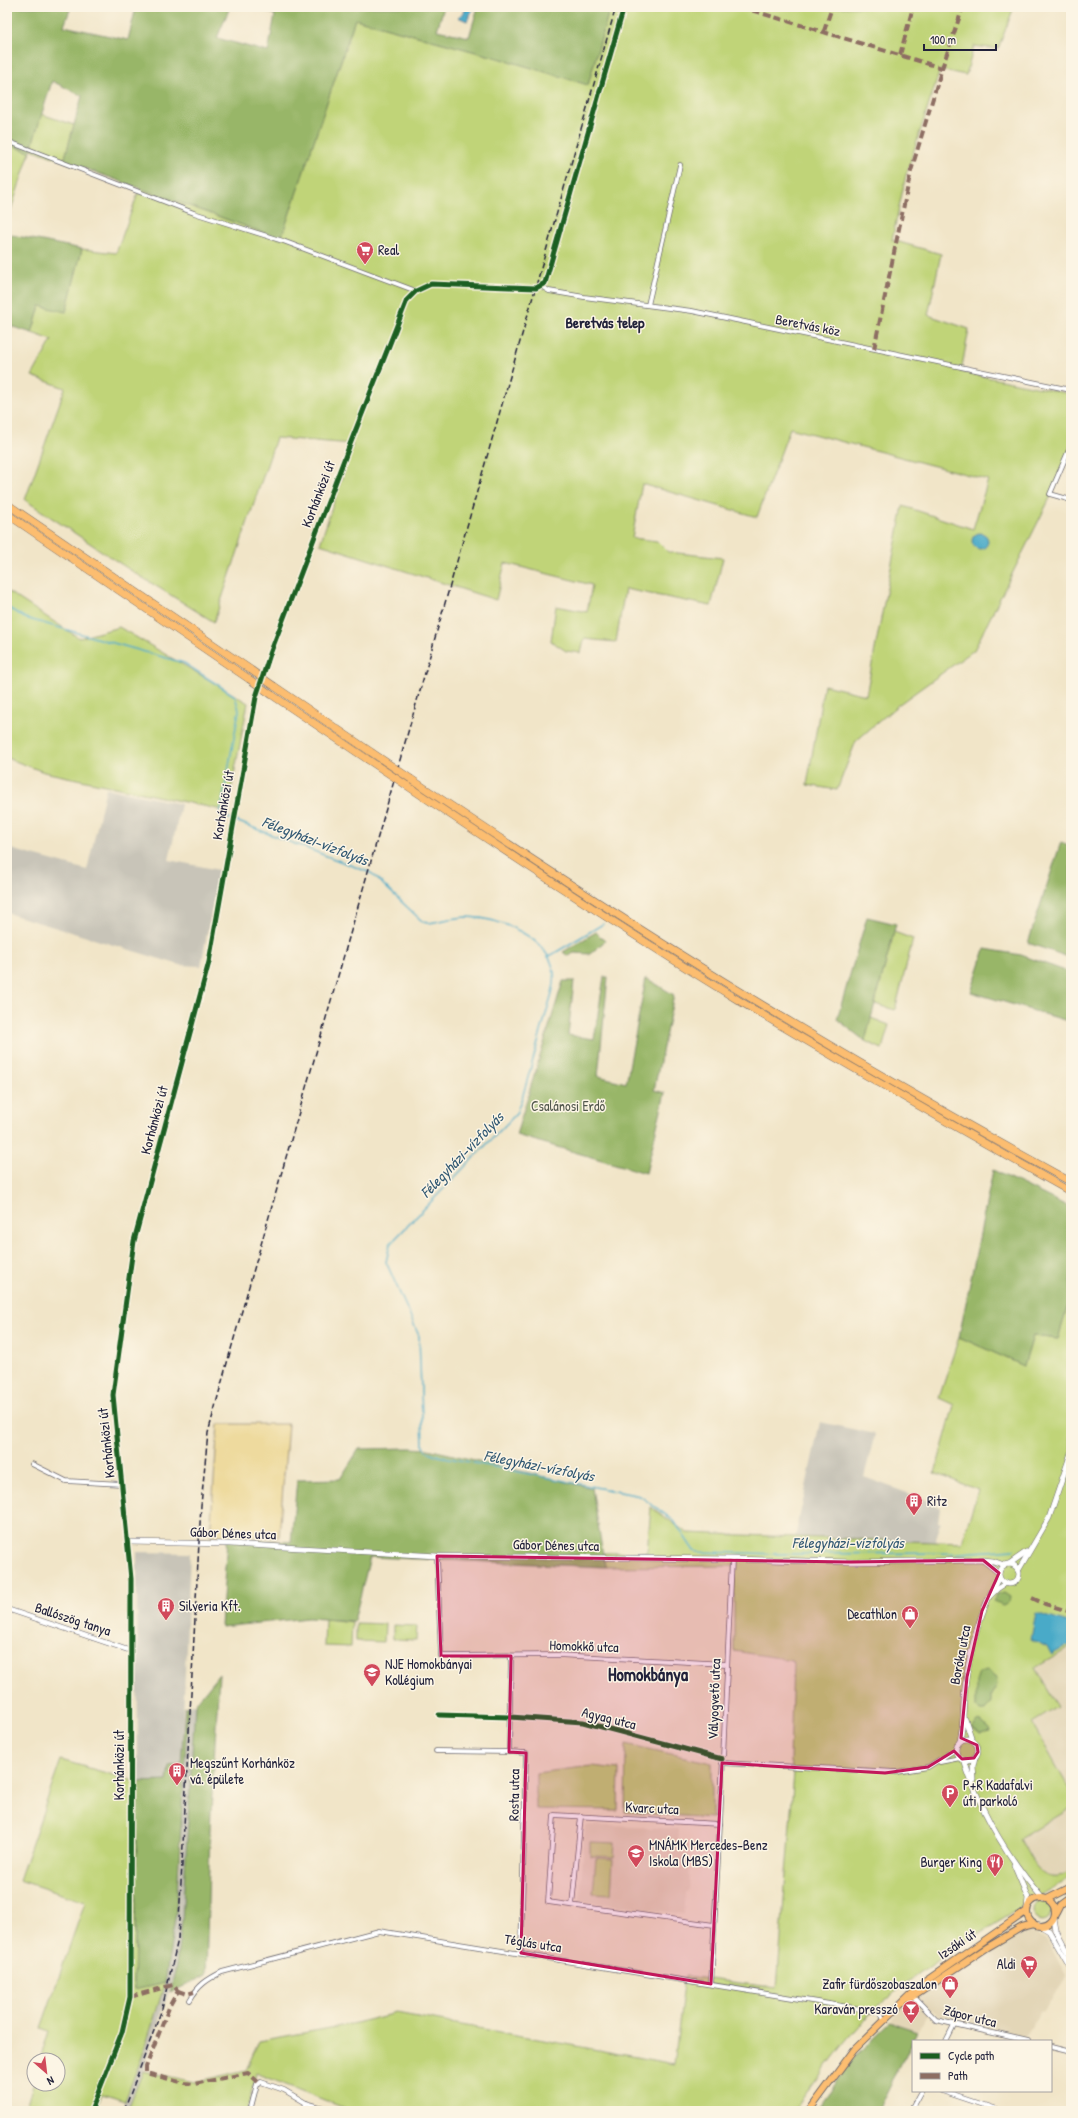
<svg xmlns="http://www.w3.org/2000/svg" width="1078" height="2118" viewBox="0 0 1078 2118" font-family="'Patrick Hand',sans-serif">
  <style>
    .built { fill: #e3d6b7 }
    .industrial { fill: #c8c4b8 }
    .green { fill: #c0d478; stroke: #717b5a }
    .forest { fill: #98b668; stroke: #5d6c52 }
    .sand { fill: #eeda9e; stroke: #887e6c }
    .water { fill: #48aac8; stroke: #356682 }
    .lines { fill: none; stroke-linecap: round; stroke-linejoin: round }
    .stream { stroke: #48aac8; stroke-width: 1.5 }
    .minor-casing { stroke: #6a666c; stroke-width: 5.5 }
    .tertiary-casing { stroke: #6a666c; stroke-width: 6 }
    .primary-casing { stroke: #6a666c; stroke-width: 8 }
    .motorway-casing { stroke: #6a666c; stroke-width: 8 }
    .minor { stroke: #fff; stroke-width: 4 }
    .tertiary { stroke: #fff; stroke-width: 5 }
    .primary { stroke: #fcbd6f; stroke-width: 6 }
    .motorway { stroke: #fcbd6f; stroke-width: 7 }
    .rail { stroke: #22223b; stroke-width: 1.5; stroke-dasharray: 6 3; stroke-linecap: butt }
    .motorway-bridge-casing { stroke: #6a666c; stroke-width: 8; stroke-linecap: butt }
    .motorway-bridge { stroke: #fcbd6f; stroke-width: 7 }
    .quiet { stroke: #8d6e63; stroke-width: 4; stroke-dasharray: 8 4; stroke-linecap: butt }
    .cycleway-casing { stroke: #fcf5e5; stroke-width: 8 }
    .cycleway { stroke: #1b5e20; stroke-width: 5 }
    .marked { fill: #c2185b; fill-opacity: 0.2; stroke: #c2185b; stroke-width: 3; stroke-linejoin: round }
    .labels { text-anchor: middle; stroke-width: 3; stroke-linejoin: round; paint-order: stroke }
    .poi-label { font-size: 14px; fill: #22223b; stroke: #fcf5e5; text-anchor: start }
    .street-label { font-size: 14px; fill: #22223b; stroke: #fcf5e5 }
    .park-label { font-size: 14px; fill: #51574d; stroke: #fcf5e5 }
    .neighbourhood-label { font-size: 15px; font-weight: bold; fill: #22223b; stroke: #fcf5e5 }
    .water-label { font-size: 15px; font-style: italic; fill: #315873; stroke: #fcf5e5 }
    .district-label { font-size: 18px; font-weight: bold; fill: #22223b; stroke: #fcf5e5 }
  </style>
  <rect width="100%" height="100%" fill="#fcf5e5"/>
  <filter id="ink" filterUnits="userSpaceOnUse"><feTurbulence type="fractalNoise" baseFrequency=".025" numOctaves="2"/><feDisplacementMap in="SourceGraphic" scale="8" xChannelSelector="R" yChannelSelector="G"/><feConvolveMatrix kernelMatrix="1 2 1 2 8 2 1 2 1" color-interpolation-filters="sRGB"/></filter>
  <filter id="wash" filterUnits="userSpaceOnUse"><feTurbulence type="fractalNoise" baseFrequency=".012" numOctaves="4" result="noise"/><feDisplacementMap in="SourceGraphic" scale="16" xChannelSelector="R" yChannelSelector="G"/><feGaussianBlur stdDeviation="0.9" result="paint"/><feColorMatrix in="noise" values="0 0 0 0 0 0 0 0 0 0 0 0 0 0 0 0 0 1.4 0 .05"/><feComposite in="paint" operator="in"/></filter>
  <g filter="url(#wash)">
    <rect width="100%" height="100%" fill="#f1e5c8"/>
    <!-- built -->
    <g class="built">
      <polygon points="1071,1647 1071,1792 1032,1723 1058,1707 1035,1668"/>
      <polygon points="1071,1808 1071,1877 1068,1873 1056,1877 1049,1876 1038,1868 1020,1839"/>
      <polygon points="585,1825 678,1829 677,1844 690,1845 688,1891 686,1892 684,1914 580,1901"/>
      <polygon points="1029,1932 1036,1933 1047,1940 1067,1977 1043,2012 1041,2011 1025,2037 942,2019 930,2009 917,2031 890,2022 905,2005 981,1954 1019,1933"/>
    </g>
    <!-- industrial -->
    <g class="industrial">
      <polygon points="106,788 181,804 169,860 219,870 201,966 180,965 7,913 7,848 87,870"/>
      <polygon points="820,1422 875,1434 864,1477 926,1500 940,1508 938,1522 941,1523 933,1547 793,1547"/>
      <polygon points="137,1552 190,1553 181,1765 169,1766 168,1781 138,1782"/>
      <polygon points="195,1704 182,1920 175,1972 143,2071 127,2111 121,2111 157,2011 170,1957 176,1912 182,1842 180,1839 188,1706"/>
    </g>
    <!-- green -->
    <g class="green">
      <polygon points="610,7 1014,7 998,49 974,46 966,75 940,70 906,175 892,240 941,254 928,315 969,329 961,372 1071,394 1071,450 1052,494 974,650 898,705 856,741 837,790 807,785 824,685 866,695 903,506 973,529 988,480 790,428 757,517 642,484 632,538 657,541 668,552 723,558 711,606 625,589 616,642 584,639 581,653 566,651 551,641 556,606 587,612 592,585 505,563 496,600 320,544 353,444 276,438 214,622 127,568 25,500 65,388 32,376 52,340 32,333 40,306 66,311 82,249 116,253 140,188 281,239 355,19 509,61 588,85"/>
      <polygon points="41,114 74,125 64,161 31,149"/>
      <polygon points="7,144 30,152 7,222"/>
      <polygon points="7,591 79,638 119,627 248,703 227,811 44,772 7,758"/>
      <polygon points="894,932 913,939 895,1010 875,1004"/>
      <polygon points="871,1018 889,1025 882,1049 865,1041"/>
      <path d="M 1071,1295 L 1071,1647 L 1035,1668 L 1058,1707 L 1032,1723 L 1071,1792 L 1071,1808 L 1020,1839 C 1031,1858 1040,1886 1068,1873 L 1071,1877 C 1006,1917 940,1953 882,2003 C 848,2034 821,2074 794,2111 L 352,2111 L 256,2073 L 247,2111 L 127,2111 L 143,2071 L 195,2082 L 246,2070 L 259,2041 L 347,2025 L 396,2013 L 674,2064 L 685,1976 L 777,1988 L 794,1773 L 790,1761 L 793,1660 L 734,1651 L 734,1566 L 605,1567 L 603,1553 L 647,1552 L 651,1507 L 687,1533 L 962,1543 L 978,1490 L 935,1473 L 954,1405 L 939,1398 L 959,1337 L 1024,1366 L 1033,1336 L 1058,1339 Z"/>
      <polygon points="325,1619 352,1622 351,1647 324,1646"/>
      <polygon points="356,1623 385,1624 384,1642 356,1641"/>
      <polygon points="393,1625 417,1626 416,1640 393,1639"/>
      <polygon points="626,1744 712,1763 712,1818 625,1812"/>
      <polygon points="61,1760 138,1782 134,1990 165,1983 145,2048 125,2101 102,2094 95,2111 25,2111 34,2081 34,2084 58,2084 58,2060 40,2060 49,2031 41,2028 85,1902 19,1880"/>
      <polygon points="592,1766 619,1769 618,1810 536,1809 536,1773"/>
      <polygon points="590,1842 615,1843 614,1857 590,1856"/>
      <polygon points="596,1858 613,1859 611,1894 593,1893"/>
      <circle cx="1042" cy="1911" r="10"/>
    </g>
    <!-- forest -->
    <g class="forest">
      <polygon points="7,7 71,7 64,26 128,40 136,7 230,7 217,38 268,52 275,15 255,7 444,7 437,30 469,37 478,7 610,7 588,85 509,61 355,19 281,239 64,161 82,96 52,81 30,152 7,144"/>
      <polygon points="7,234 82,249 66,312 40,306 32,333 7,325"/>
      <polygon points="1061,842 1071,846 1071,958 1028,943"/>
      <polygon points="867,917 896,924 865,1041 837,1019"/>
      <polygon points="596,932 605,941 590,954 574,953 568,956 563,952"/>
      <polygon points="985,949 1021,955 1071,973 1071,1022 971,992"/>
      <polygon points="604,977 608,977 598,1076 626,1083 646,978 674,995 654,1090 665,1093 646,1173 516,1135 563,981 574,981 568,1035 594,1039"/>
      <polygon points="993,1170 1071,1208 1071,1295 1058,1339 1033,1336 1024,1366 959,1337"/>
      <polygon points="410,1448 428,1449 592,1488 605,1567 370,1557 354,1621 308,1618 221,1627 227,1539 291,1542 297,1480 340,1479 359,1449"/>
      <polygon points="1004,1593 1010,1597 1009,1602 1004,1605 993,1601 997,1595"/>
      <polygon points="987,1671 996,1678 997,1686 991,1695 991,1702 985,1711 980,1711 976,1707 976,1682 979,1673"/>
      <polygon points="219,1674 210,1830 206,1975 170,1993 175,1972 182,1921 195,1704"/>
      <polygon points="188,1706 176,1912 165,1983 134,1990 138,1782 167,1781 169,1766 181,1764 185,1707"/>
      <polygon points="979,1721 989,1729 990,1732 980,1734 972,1727"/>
      <polygon points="890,2022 917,2031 878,2111 814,2111 857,2054"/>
    </g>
    <!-- sand -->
    <polygon class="sand" points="218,1424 288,1424 279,1537 210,1536"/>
    <!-- water -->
    <g class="water">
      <polygon points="466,7 474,7 467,21 458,17 464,13"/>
      <circle cx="980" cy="541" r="8"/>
      <polygon points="1036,1613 1071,1624 1071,1644 1051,1655 1047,1647 1031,1639"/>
    </g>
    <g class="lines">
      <!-- stream -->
      <g class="stream">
        <path d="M 7,607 L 25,618 L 184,663 L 235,696 L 239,710 L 220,815 L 371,873 L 423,922 L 428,923 C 441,921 455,917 468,917 C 500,918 548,937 554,972 C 555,979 554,986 552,993 L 523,1095 L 516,1114 L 390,1244 L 386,1262 L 419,1336 L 423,1445 L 426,1451 L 439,1456 L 640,1496 L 674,1521 L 694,1551 L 698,1552 L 784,1554 L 961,1553 L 1014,1549"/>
        <polyline points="548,957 603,924"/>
      </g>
    </g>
  </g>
  <g filter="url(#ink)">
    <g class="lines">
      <!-- minor casing -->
      <g class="minor-casing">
        <g id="minor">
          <polyline points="7,141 194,213 283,241 416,291"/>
          <polyline points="541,286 549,291 584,297 692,311 1071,390"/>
          <polyline points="648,305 680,165"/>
          <polyline points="1071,445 1050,494 1071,500"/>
          <polyline points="32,1464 66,1481 122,1484"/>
          <polyline points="437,1556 441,1656 558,1655 726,1664"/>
          <polyline points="7,1609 131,1651"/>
          <polyline points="511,1656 509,1752 526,1753 521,1953"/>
          <polyline points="439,1715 510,1717 583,1722 722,1759"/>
          <polyline points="436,1751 509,1752"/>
          <polyline points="940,1762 960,1758"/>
          <polyline points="722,1763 897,1772 928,1767 956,1749"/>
          <polyline points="572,1905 581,1816"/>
          <polyline points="714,1925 548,1902 554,1815 720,1824"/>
          <polyline points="7,1969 9,1964"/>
          <polyline points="711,1984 720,1824 732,1559"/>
          <polyline points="914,1997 936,2020 1028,2041"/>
          <path d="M 190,2000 C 198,1985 208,1979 222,1972 L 379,1931 L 873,2011 L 879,2013 L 884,2019"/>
          <polyline points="946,2041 954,2025"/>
          <polyline points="1051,2046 1071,2051"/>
          <polyline points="942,2091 1002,2111"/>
          <polyline points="250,2111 257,2084 261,2082 284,2090 306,2103 334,2111"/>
          <polyline points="304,2111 306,2103"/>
          <polyline points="910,2111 921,2091"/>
        </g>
      </g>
      <!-- tertiary casing -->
      <g class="tertiary-casing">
        <g id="tertiary">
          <polyline points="129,1542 230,1544 437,1556 732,1559 851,1562 983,1560 993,1561 1004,1565"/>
          <polyline points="984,1561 999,1573"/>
          <polyline points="1009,1564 1026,1552"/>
          <circle cx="1009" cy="1574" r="10"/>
          <polyline points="1018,1571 1049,1518 1071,1453"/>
          <polyline points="991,1595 997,1589 1006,1583"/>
          <polyline points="965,1719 972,1740"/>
          <circle cx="967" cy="1750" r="11"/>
          <path d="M 960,1741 C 964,1723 963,1705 965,1687 C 970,1647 980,1611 999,1577"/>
          <path d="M 964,1760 C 980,1812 1008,1858 1043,1899"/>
          <polyline points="974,1780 973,1766 975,1757"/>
          <polyline points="1014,1865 1028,1898 1027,1908"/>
          <polyline points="1054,1919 1056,1931 1071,1960"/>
          <polyline points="1039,1925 1049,1931 1071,1969"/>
          <polyline points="91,2111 122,2032 130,1997 131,1579 113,1395 134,1241 209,962 256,697 270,654 347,452 407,300 416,291 431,284 536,288 545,283 624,7"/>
        </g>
      </g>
      <!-- primary casing -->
      <g class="primary-casing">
        <g id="primary">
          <circle cx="1041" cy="1912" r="14"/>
          <polyline points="1047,1899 1071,1887"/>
          <polyline points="1056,1913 1060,1905 1071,1897"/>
          <polyline points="910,1999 988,1947 1022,1927 1034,1924"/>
          <polyline points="809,2111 854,2050 923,1983 1027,1911"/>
        </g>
      </g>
      <!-- motorway casing -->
      <g class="motorway-casing">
        <g id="motorway">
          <polyline points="7,504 251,670"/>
          <polyline points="7,514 249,679"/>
          <polyline points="274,686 371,752"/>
          <polyline points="272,695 367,759"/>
          <path d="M 411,779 C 520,852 629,924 741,992 C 849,1058 960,1121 1071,1182"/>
          <path d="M 406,785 C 515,858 625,931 738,1000 C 848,1066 959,1129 1071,1192"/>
        </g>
      </g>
      <!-- minor -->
      <use href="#minor" class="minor"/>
      <!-- tertiary -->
      <use href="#tertiary" class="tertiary"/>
      <!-- primary -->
      <use href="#primary" class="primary"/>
      <!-- motorway -->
      <use href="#motorway" class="motorway"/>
      <!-- rail -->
      <polyline class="rail" points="124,2111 162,2009 178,1939 201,1505 208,1433 227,1363 616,7"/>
      <!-- motorway-bridge casing -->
      <g class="motorway-bridge-casing">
        <g id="motorway-bridge">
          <polyline points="251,670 274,686"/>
          <polyline points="249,679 272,695"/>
          <polyline points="371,752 411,779"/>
          <polyline points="367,759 406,785"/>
        </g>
      </g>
      <!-- motorway-bridge -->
      <use href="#motorway-bridge" class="motorway-bridge"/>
      <!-- quiet -->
      <g class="quiet">
        <polyline points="741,7 942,68"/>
        <polyline points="824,31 832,7"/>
        <polyline points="900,55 913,7"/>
        <polyline points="874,349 911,171 942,68 963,7"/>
        <polyline points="1032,1598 1045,1604 1071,1612"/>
        <polyline points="178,1991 187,1994 194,1992"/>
        <polyline points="130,1997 169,1986 173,1985 178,1991 170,2005 146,2067 146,2073 184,2083 194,2084 248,2073 258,2082"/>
      </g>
      <!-- cycleway casing -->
      <g class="cycleway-casing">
        <g id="cycleway">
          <polyline points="439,1715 510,1717 583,1722 722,1759"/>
          <polyline points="91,2111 122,2032 130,1997 131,1579 113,1395 134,1241 209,962 256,697 270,654 347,452 407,300 416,291 431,284 536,288 545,283 624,7"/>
        </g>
      </g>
      <!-- cycleway -->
      <use href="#cycleway" class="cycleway"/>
    </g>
  </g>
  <!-- marked area -->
  <path class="marked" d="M 437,1556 L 851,1562 L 983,1560 L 999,1573 L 982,1611 L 967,1677 L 961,1738 L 977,1745 L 978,1752 L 974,1758 L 962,1759 L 954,1751 L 928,1767 L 885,1773 L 722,1763 L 711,1984 L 521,1953 L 526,1753 L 509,1752 L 511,1656 L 441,1656 Z"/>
  <!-- icons -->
  <defs>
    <g id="supermarket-pin" transform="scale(0.9)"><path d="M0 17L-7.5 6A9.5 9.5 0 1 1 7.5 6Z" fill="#d1495b" stroke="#fcf5e5"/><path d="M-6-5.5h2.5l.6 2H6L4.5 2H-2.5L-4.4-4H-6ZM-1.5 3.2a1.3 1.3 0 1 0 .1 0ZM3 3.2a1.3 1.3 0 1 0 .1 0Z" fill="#fff"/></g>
    <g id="building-pin" transform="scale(0.9)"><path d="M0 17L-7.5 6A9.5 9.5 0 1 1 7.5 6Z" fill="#d1495b" stroke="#fcf5e5"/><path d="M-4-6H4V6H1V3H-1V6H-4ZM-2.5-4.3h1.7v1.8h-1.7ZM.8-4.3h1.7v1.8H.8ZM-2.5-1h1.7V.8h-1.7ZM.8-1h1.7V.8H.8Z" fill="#fff"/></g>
    <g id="shop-pin" transform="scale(0.9)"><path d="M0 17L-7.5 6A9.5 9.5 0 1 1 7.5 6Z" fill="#d1495b" stroke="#fcf5e5"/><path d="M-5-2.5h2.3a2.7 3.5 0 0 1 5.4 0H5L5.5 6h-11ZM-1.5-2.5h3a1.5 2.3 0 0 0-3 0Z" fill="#fff"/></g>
    <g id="university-pin" transform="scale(0.9)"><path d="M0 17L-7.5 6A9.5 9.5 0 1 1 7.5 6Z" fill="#d1495b" stroke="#fcf5e5"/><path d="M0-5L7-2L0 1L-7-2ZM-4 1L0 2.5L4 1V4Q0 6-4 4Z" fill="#fff"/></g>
    <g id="parking-pin" transform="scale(0.9)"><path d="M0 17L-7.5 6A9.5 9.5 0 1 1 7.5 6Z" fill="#d1495b" stroke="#fcf5e5"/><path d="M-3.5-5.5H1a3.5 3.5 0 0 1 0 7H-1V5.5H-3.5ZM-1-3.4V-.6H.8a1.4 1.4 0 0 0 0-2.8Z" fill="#fff"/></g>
    <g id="school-pin" transform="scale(0.9)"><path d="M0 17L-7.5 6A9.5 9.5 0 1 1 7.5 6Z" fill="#d1495b" stroke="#fcf5e5"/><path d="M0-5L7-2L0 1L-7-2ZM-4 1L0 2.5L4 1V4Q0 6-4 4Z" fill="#fff"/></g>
    <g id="restaurant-pin" transform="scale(0.9)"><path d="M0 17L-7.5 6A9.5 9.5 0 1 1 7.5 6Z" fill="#d1495b" stroke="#fcf5e5"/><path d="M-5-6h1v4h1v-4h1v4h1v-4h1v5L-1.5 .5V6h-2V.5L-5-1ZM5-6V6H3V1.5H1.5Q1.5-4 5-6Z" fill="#fff"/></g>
    <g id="bar-pin" transform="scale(0.9)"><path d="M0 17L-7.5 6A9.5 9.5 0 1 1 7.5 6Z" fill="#d1495b" stroke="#fcf5e5"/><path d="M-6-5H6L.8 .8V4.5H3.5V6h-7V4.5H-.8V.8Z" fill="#fff"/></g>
  </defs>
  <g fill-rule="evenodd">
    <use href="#supermarket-pin" x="365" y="250"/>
    <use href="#building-pin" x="914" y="1501"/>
    <use href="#building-pin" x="166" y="1606"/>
    <use href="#shop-pin" x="910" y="1614"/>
    <use href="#university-pin" x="372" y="1672"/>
    <use href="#building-pin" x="177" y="1771"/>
    <use href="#parking-pin" x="950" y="1793"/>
    <use href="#school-pin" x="636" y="1853"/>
    <use href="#restaurant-pin" x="995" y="1862"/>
    <use href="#supermarket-pin" x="1029" y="1964"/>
    <use href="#shop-pin" x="950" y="1984"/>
    <use href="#bar-pin" x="911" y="2009"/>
  </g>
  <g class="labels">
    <!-- poi labels -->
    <g class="poi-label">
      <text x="378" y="255">Real</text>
      <text x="927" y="1506">Ritz</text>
      <text x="179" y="1611">Silveria Kft.</text>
      <text x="897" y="1619" text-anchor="end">Decathlon</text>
      <text x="385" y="1669">NJE Homokbányai<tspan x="385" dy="16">Kollégium</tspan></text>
      <text x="190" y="1768">Megszűnt Korhánköz<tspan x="190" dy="16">vá. épülete</tspan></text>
      <text x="963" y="1790">P+R Kadafalvi<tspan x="963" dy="16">úti parkoló</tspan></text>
      <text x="649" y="1850">MNÁMK Mercedes-Benz<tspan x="649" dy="16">Iskola (MBS)</tspan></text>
      <text x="982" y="1867" text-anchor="end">Burger King</text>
      <text x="1016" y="1969" text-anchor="end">Aldi</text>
      <text x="937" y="1989" text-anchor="end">Zafir fürdőszobaszalon</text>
      <text x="898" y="2014" text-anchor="end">Karaván presszó</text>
    </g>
    <!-- street labels -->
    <g class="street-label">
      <text transform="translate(808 325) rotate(11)" y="5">Beretvás köz</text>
      <text transform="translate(318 494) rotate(-69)" y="5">Korhánközi út</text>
      <text transform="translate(223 805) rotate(-80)" y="5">Korhánközi út</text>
      <text transform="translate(154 1120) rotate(-75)" y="5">Korhánközi út</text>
      <text transform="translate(106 1443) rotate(-96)" y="5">Korhánközi út</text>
      <text transform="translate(233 1533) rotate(2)" y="5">Gábor Dénes utca</text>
      <text transform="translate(556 1545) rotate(1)" y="5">Gábor Dénes utca</text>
      <text transform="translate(73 1619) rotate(18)" y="5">Ballószög tanya</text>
      <text transform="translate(584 1646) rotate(2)" y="5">Homokkő utca</text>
      <text transform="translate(960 1655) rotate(-79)" y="5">Boróka utca</text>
      <text transform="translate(714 1699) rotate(-88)" y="5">Vályogvető utca</text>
      <text transform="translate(609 1718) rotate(14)" y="5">Agyag utca</text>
      <text transform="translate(119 1765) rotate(-90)" y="5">Korhánközi út</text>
      <text transform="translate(514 1795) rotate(-89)" y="5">Rosta utca</text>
      <text transform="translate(652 1808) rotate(3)" y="5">Kvarc utca</text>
      <text transform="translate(533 1943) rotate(9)" y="5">Téglás utca</text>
      <text transform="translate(957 1944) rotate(-34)" y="5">Izsáki út</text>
      <text transform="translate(970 2016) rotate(14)" y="5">Zápor utca</text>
    </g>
    <!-- park labels -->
    <g class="park-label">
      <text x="568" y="1111">Csalánosi Erdő</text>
    </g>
    <!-- neighbourhood labels -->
    <g class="neighbourhood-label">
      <text x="605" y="328">Beretvás telep</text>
    </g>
    <!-- water labels -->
    <g class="water-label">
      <text transform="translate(315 841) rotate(21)" y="5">Félegyházi-vízfolyás</text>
      <text transform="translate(462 1155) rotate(-46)" y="5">Félegyházi-vízfolyás</text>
      <text transform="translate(539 1466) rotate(11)" y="5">Félegyházi-vízfolyás</text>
      <text x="848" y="1548">Félegyházi-vízfolyás</text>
    </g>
    <!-- district labels -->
    <g class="district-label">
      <text x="648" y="1681">Homokbánya</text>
    </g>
  </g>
  <!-- margin -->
  <rect width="1078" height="2118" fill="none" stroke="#fcf5e5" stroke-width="24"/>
  <!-- legend -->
  <rect x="912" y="2040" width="140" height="52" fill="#fcf5e5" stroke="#a5a1a1"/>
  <rect x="920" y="2053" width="20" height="6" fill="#1b5e20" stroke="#a5a1a1"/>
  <text x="948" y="2060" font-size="12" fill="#22223b">Cycle path</text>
  <rect x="920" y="2073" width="20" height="6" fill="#8d6e63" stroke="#a5a1a1"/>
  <text x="948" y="2080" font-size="12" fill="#22223b">Path</text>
  <!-- north arrow -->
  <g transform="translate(46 2072) rotate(152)"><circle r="19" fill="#fcf5e5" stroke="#a5a1a1"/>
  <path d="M0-3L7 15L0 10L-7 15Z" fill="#d1495b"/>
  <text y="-6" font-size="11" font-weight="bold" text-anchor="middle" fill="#22223b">N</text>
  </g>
  <!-- scale -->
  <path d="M924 44v6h72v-6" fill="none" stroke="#22223b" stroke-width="2"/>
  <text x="930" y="44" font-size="12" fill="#22223b" stroke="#fcf5e5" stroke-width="3" paint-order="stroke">100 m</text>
</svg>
